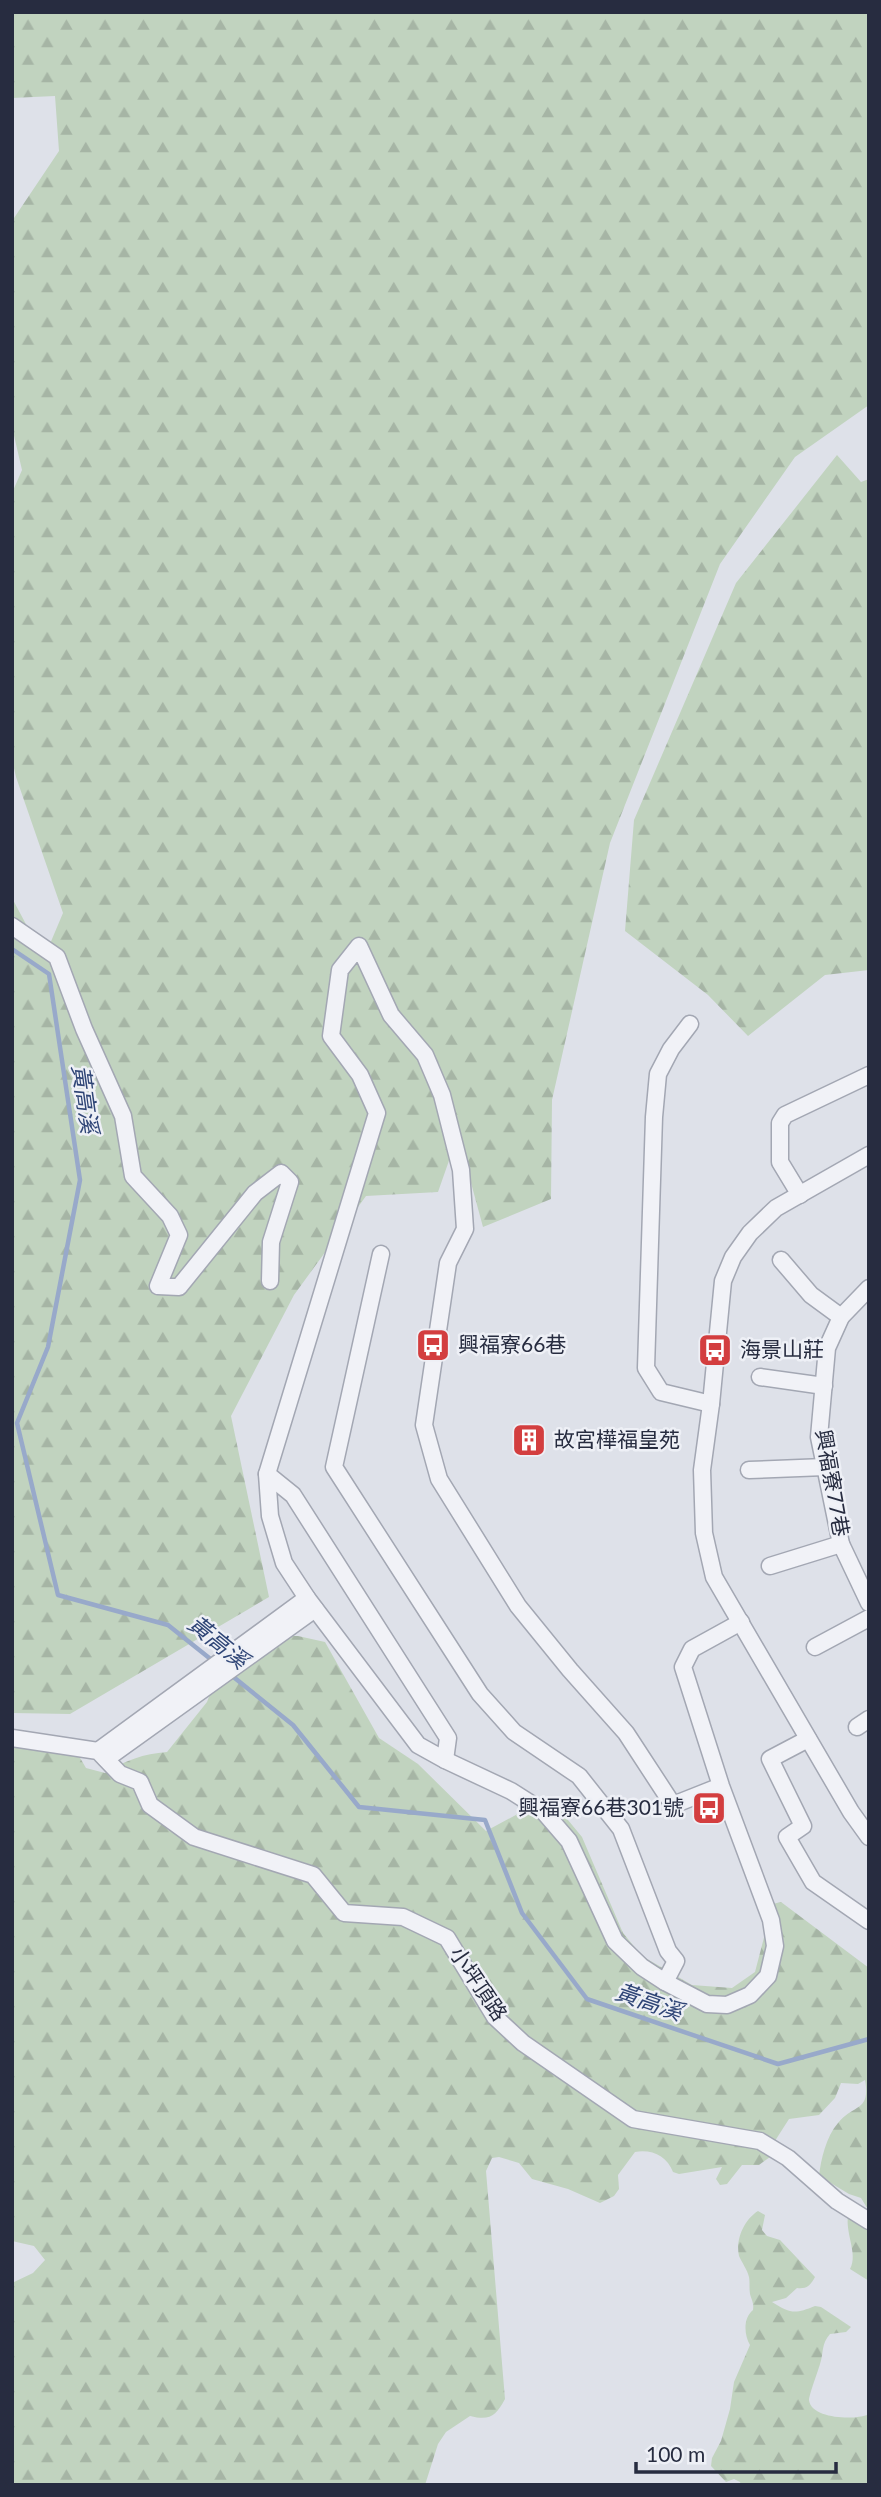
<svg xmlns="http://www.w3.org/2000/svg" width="881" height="2497" viewBox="0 0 881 2497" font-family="Lato,'Noto Sans TC',sans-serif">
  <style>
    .forest { fill: url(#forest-firs) }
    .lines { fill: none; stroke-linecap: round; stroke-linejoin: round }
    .stream { stroke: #98a9ca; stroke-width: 4.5 }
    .minor-casing { stroke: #a3a7b3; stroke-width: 19 }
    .minor { stroke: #f1f2f7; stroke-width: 16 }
    .labels { text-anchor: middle; stroke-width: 5; stroke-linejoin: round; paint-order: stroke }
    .poi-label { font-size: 21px; fill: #272c40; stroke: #eef0f6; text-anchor: start }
    .street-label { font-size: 21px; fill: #272c40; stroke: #eef0f6 }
    .water-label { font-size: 23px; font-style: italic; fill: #2f4576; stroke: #eef0f6 }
  </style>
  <defs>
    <pattern id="forest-firs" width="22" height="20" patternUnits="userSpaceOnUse" patternTransform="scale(1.75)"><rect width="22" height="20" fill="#c1d3bf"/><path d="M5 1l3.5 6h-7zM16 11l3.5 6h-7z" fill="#a6b5a5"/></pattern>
  </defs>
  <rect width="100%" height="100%" fill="#dee1e9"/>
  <!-- forest -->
  <g class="forest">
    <polygon points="12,12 869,12 869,405 795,457 720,564 610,843 552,1100 551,1199 483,1227 458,1135 438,1192 366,1196 294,1295 231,1416 269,1597 70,1714 12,1713 12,898 44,958 63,913 16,777 12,759 12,493 22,470 12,427 12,221 59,151 55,96 12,98"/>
    <polygon points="837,455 861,482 869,479 869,970 825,975 748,1036 708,995 625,931 634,820 736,583"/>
    <path d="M 272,1636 L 298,1636 L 325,1642 L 379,1738 L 418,1764 L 486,1831 L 549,1797 L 582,1837 L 623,1933 L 642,1956 L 692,1985 L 732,1988 L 755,1972 L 767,1926 L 760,1907 L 781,1902 L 869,1968 L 869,2211 L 861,2198 L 849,2194 L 819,2176 C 821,2159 826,2137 838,2123 C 853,2104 871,2112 865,2080 L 858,2084 L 841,2083 L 835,2098 L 819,2115 L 789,2119 L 773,2144 L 770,2157 L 759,2165 L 742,2165 L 727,2184 L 720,2185 L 716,2179 L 722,2167 L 679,2174 L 673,2172 C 667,2156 652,2149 635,2152 L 618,2175 L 619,2189 L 614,2196 L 600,2203 L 568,2189 L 532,2179 L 519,2163 L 499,2157 L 492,2158 L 486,2171 L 505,2399 C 496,2416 490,2421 470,2416 L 446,2432 L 438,2444 L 425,2485 L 12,2485 L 12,2283 L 33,2273 L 45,2260 L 34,2246 L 12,2241 L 12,1749 L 35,1740 L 76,1751 L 86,1768 L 105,1773 C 126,1760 143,1754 167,1752 L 207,1702 L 217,1675 Z"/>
    <path d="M 758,2211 L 765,2215 L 762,2230 L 767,2236 L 780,2240 L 815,2277 C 810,2286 807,2289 797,2288 L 786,2298 L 772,2302 C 791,2314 795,2314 815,2306 L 821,2307 L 851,2327 L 846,2332 L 830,2334 C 821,2344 824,2352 820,2364 C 818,2371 809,2395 809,2400 C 811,2419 854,2420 867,2415 L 869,2411 L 869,2485 L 741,2485 L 740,2482 L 734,2479 L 726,2482 L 711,2466 L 712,2458 L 721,2441 L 730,2409 L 734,2382 L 750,2345 C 744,2335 743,2318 753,2310 C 754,2303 752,2301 750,2294 C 749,2288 750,2282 749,2277 C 747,2269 742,2263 739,2256 C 735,2239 745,2219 758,2211 Z"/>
    <path d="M 849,2211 L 869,2224 L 869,2281 L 850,2269 C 859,2253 843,2231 849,2211 Z"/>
  </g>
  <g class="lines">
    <!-- stream -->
    <g class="stream">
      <polyline points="12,949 49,974 80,1180 48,1347 17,1423 58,1595 168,1625 213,1661"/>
      <polyline points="231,1675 293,1725 359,1807 485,1820 522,1913 587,1999 778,2064 869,2039"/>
    </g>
    <!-- minor casing -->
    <g class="minor-casing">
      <g id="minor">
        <polyline points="12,926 57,957 84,1029 123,1116 133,1176 170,1216 179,1235 158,1286 179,1287 255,1193 281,1173 290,1182 271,1242 270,1281"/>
        <polyline points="690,1024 671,1049 658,1074 654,1117 646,1368 661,1392 711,1404"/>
        <polyline points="869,1155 776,1208 750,1233 733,1257 723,1281 711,1404 702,1470 704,1533 714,1577 851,1812 869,1837"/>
        <polyline points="800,1195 780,1162 780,1123 785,1115 869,1075"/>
        <polyline points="381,1254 334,1467 480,1694 514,1732 579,1776 621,1829 668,1951 676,1961 665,1982"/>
        <polyline points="781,1260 811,1295 841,1317"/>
        <polyline points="869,1288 841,1317 827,1348 819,1437 841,1544 869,1603"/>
        <polyline points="760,1377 824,1386"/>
        <polyline points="749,1470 825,1467"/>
        <polyline points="267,1474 293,1495 448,1738 445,1760"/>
        <polyline points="770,1566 841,1544"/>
        <polyline points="815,1647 869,1618"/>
        <polyline points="857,1727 869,1719"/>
        <polyline points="12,1738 98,1751 120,1774 140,1782 150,1805 194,1837 313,1875 344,1913 403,1917 447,1938 495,2017 523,2043 633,2119 760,2141 788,2158 837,2201 869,2221"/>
        <polyline points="808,1739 770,1759 803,1826 787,1837 813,1882 869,1921"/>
        <polyline points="98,1751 307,1598"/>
        <polyline points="106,1759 315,1609"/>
        <polyline points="721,1786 673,1805 626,1733 570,1670 518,1606 439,1479 424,1425 448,1263 465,1229 461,1170 442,1095 425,1055 391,1015 359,946 340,970 331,1036 360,1075 377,1113 267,1474 270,1516 284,1563 307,1598 418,1745 445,1760 511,1791 544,1812 569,1841 615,1941 642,1967 665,1982 707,2004 727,2005 750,1995 768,1976 775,1946 771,1920 721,1786 683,1667 692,1649 741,1622"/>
      </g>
    </g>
    <!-- minor -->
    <use href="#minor" class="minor"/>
  </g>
  <!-- icons -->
  <defs>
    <g id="bus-square" transform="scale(1.75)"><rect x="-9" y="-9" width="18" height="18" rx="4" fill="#d33e3f" stroke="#eef0f6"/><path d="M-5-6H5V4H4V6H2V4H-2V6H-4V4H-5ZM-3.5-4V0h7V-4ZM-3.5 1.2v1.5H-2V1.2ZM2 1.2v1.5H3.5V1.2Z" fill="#fff"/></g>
    <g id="building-square" transform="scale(1.75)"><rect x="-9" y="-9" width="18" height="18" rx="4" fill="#d33e3f" stroke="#eef0f6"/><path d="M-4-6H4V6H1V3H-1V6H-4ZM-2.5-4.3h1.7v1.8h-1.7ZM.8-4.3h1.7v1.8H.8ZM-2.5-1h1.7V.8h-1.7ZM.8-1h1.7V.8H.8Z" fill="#fff"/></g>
  </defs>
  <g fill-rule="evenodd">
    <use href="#bus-square" x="433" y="1345"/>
    <use href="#bus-square" x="715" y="1350"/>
    <use href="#building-square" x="529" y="1440"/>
    <use href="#bus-square" x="709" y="1808"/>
  </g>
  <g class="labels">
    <!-- poi labels -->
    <g class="poi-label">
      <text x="458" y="1352">興福寮66巷</text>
      <text x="740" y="1357">海景山莊</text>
      <text x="554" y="1447">故宮樺福皇苑</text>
      <text x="684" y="1815" text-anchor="end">興福寮66巷301號</text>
    </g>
    <!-- street labels -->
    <g class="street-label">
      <text transform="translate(832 1483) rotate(80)" y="7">興福寮77巷</text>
      <text transform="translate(478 1984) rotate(56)" y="7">小坪頂路</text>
    </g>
    <!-- water labels -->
    <g class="water-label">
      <text transform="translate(85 1099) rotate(82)" y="8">黃高溪</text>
      <text transform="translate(218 1642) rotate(39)" y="8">黃高溪</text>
      <text transform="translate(649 2002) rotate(19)" y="8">黃高溪</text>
    </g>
  </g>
  <!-- border -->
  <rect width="881" height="2497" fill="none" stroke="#272c40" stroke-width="28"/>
  <!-- scale -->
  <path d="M636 2462v10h200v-10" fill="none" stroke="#272c40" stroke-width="3.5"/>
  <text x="646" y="2462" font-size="21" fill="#272c40" stroke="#eef0f6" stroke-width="5" paint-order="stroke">100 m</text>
</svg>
